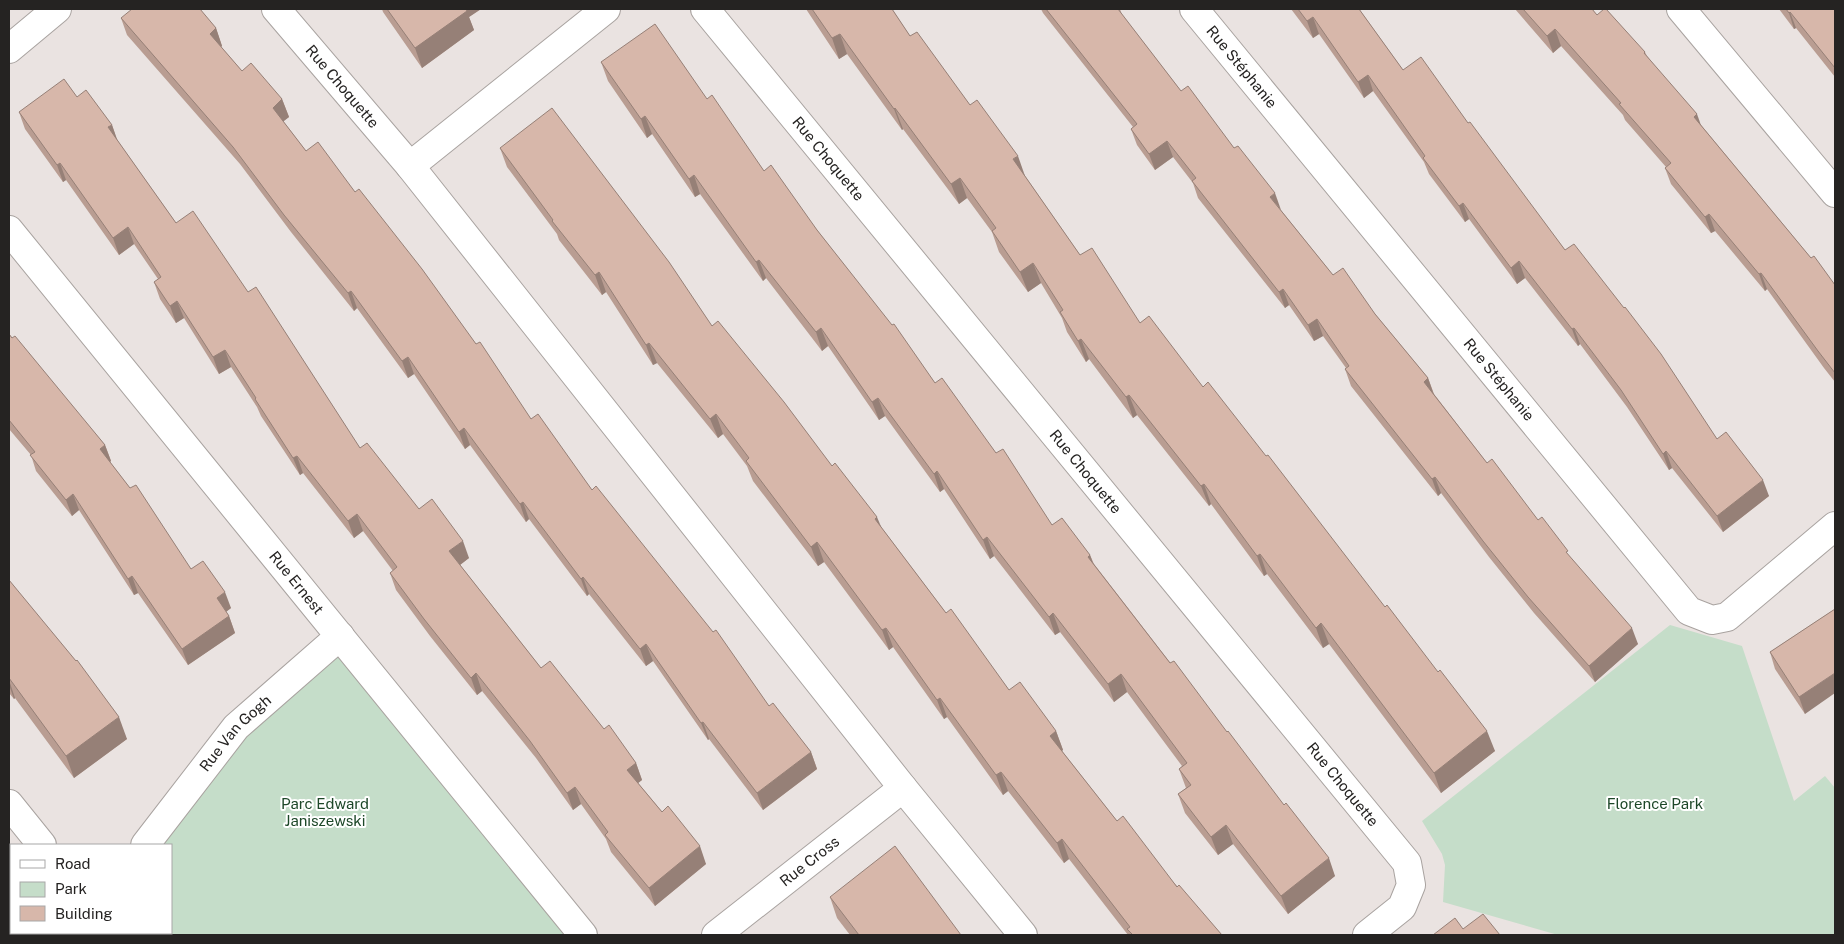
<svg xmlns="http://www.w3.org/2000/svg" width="1844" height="944" viewBox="0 0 1844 944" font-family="'Public Sans',sans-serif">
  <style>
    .green { fill: #c5ddc9 }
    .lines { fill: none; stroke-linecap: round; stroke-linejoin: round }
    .minor-casing { stroke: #a9a3a0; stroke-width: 30 }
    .minor { stroke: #fff; stroke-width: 28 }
    .wall { fill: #b99d92 }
    .shaded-wall { fill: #968077 }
    .building { fill: #d7b7aa; stroke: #968077 }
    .labels { text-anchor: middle; stroke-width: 4; stroke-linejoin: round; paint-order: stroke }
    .street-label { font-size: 15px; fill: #252322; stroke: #fff }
    .park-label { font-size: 15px; fill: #1d4728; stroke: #fff }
  </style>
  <rect width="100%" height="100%" fill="#eae3e1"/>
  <!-- green -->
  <g class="green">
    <polygon points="1670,625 1742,646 1794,801 1825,776 1835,788 1835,935 1558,935 1443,902 1445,865 1442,854 1422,821"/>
    <polygon points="340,636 583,935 65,935 68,933 171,933 171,845 145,845 236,727"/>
  </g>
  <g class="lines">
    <!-- minor casing -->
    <g class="minor-casing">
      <g id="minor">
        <path id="s1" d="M 276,9 L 410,166 L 903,788 L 1023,935"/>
        <path id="s2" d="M 705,9 L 1407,863 L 1411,885 L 1402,907 L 1367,935"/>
        <path id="s3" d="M 1194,9 L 1689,611 L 1712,620 L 1727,617 L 1835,526"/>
        <polyline points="1681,9 1835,193"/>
        <polyline points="9,49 57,9"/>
        <polyline points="410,166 606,9"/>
        <path id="s4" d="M 9,230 L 583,935"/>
        <polyline points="9,804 42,845"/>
        <path id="s5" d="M 145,845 L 236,727 L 340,636"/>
        <polyline points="65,935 68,933"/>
        <path id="s6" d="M 716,935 L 903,788"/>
      </g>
    </g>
    <!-- minor -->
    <use href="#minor" class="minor"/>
  </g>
  <!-- wall -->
  <g class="wall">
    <polygon points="382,9 481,9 469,17 474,30 422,68 383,12"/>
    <polygon points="806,9 892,9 910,36 970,105 1025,176 1080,255 1140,323 1203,387 1495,751 1441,793 1329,644 1323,648 1267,574 1264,576 1211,504 1209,506 1137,415 1133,418 1089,359 1086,362 1067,332 1062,318 1041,283 1028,292 999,252 992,232 967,198 959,204 903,129 902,130 847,54 839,59"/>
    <polygon points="1041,9 1120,9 1122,15 1181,91 1234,148 1280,209 1333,275 1375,314 1428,378 1434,394 1487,463 1570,557 1638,644 1595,682 1534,613 1489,557 1441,493 1438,496 1351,386 1345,369 1346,368 1323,336 1314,341 1289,305 1285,308 1198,198 1193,183 1173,157 1155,170 1137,145 1131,129 1133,127 1043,13"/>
    <polygon points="1291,9 1359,9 1403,70 1468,123 1565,250 1717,439 1769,496 1723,532 1672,468 1669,470 1627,407 1580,344 1578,346 1525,278 1517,284 1469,219 1465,222 1429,174 1424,162 1373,91 1364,98 1319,34 1313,38"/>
    <polygon points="1515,9 1592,9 1597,15 1645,52 1647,56 1701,125 1811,258 1835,285 1835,382 1824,368 1767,289 1765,291 1715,231 1711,233 1671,184 1665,168 1666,167 1625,120 1623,115 1561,46 1553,53"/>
    <polygon points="1779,9 1835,9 1835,77 1796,28 1794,29"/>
    <polygon points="121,18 216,28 222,46 221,47 242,71 282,99 289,117 283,121 306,151 355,192 476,344 531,419 592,490 769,706 811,752 817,769 763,810 709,739 708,740 653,661 646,666 589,594 587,596 529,519 526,522 470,445 465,449 414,374 408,378 357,308 354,311 291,232 240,164 127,35"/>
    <polygon points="601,62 707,99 764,171 817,230 935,383 996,453 1052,525 1090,555 1094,564 1335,876 1288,914 1233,844 1218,855 1185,813 1178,794 1186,788 1179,769 1182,766 1127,692 1114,702 1060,632 1055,635 994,556 990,559 944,489 940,492 885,416 879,420 828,346 822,351 766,278 763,281 700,194 695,197 652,134 647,138 608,81"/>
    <polygon points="77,97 112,125 117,140 176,223 248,292 360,448 419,509 469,558 460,565 541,668 604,729 636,763 642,780 638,783 706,864 655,906 611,852 606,839 581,804 573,810 536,758 482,691 477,695 430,636 396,590 390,573 393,571 363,531 354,538 303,473 300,475 261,416 257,407 231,367 219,374 184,318 176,323 160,299 154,282 158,279 134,244 119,255 66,180 63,182 25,129 19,112"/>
    <polygon points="500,148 712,326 832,466 881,527 946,613 1009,690 1056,731 1063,750 1062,751 1117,821 1222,935 1128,935 1069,859 1064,863 1008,791 1003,795 947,717 944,719 893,647 889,650 824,562 818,566 753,481 747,466 723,434 718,438 657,363 653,365 606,292 602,295 559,240 557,234 507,167"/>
    <polygon points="9,334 105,445 111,461 110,462 191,569 231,608 226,612 229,616 235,633 188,665 138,593 134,595 79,510 72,516 36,471 31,455 9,429"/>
    <polygon points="9,580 127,739 74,778 15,698 14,699 9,693"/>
    <polygon points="1835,609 1805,714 1775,669 1770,652"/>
    <polygon points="830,897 961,935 850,935 837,918"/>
  </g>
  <!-- shaded-wall -->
  <g class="shaded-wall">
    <polygon points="462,9 481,9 469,17 474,30 422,68 415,48"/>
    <polygon points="1790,12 1796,28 1794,29 1789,13"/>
    <polygon points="1313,17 1319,34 1313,38 1307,21"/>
    <polygon points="216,28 222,46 216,51 210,34"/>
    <polygon points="1555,29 1561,46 1553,53 1547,36"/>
    <polygon points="840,34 847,54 839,59 832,38"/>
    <polygon points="1368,75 1373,91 1364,98 1358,82"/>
    <polygon points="282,99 289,117 279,125 273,108"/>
    <polygon points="895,108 903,129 902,130 894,109"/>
    <polygon points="1697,114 1703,131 1694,117"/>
    <polygon points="645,116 652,134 647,138 641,119"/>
    <polygon points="112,125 118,142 108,127"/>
    <polygon points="1167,141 1173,157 1155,170 1149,154"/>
    <polygon points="1018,156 1025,176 1021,179 1013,159"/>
    <polygon points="60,163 66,180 63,182 57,165"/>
    <polygon points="694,175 700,194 695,197 689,179"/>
    <polygon points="960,178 967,198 959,204 951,184"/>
    <polygon points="1275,193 1281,210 1270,197"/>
    <polygon points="1463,203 1469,219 1465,222 1459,206"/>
    <polygon points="1709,214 1715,231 1711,233 1705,217"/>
    <polygon points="128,227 134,244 119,255 113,238"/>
    <polygon points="759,260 766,278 763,281 756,262"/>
    <polygon points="1519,261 1525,278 1517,284 1511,268"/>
    <polygon points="1033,263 1041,283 1028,292 1020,272"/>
    <polygon points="599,272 606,292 602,295 595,275"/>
    <polygon points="1761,273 1767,289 1765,291 1759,274"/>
    <polygon points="1283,289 1289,305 1285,308 1279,292"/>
    <polygon points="351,291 357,308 354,311 348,293"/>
    <polygon points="177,301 184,318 176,323 170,306"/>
    <polygon points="1317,319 1323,336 1314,341 1308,325"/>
    <polygon points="821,328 828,346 822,351 816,332"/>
    <polygon points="1574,328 1580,344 1578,346 1572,329"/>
    <polygon points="1081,339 1089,359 1086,362 1078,341"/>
    <polygon points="649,343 657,363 653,365 646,345"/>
    <polygon points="225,350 231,367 219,374 213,357"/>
    <polygon points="408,357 414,374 408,378 402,361"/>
    <polygon points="1428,378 1434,395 1424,382"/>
    <polygon points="1129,395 1137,415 1133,418 1126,397"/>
    <polygon points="878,398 885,416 879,420 872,402"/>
    <polygon points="716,414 723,434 718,438 710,419"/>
    <polygon points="464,428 470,445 465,449 459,432"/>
    <polygon points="105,445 111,461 106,465 100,449"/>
    <polygon points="1666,451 1672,468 1669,470 1663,454"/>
    <polygon points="297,456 303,473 300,475 293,458"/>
    <polygon points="937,471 944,489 940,492 934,474"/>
    <polygon points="1435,477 1441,493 1438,496 1432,479"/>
    <polygon points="1763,480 1769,496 1723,532 1717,516"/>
    <polygon points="1204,484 1211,504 1209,506 1201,486"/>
    <polygon points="73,494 79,510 72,516 66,500"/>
    <polygon points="523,502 529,519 526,522 520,504"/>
    <polygon points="357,514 363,531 354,538 348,521"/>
    <polygon points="877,517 885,536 875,519"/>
    <polygon points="987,537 994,556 990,559 983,540"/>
    <polygon points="463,541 469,558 456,568 449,551"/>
    <polygon points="817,542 824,562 818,566 811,547"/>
    <polygon points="1260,554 1267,574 1264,576 1257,556"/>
    <polygon points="1090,555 1097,574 1088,557"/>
    <polygon points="132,576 138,593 134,595 128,579"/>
    <polygon points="583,577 589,594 587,596 581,579"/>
    <polygon points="225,592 231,608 223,614 217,598"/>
    <polygon points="1053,613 1060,632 1055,635 1049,617"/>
    <polygon points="229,616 235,633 188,665 182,649"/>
    <polygon points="1321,623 1329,644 1323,648 1316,628"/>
    <polygon points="886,628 893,647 889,650 882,630"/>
    <polygon points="1632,628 1638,644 1595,682 1589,666"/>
    <polygon points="646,644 653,661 646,666 640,649"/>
    <polygon points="476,673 482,691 477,695 471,678"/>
    <polygon points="1835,673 1835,693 1805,714 1799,697"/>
    <polygon points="1121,674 1127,692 1114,702 1108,684"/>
    <polygon points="9,680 15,698 14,699 9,685"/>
    <polygon points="940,698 947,717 944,719 937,700"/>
    <polygon points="119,717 127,739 74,778 66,756"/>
    <polygon points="703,722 709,739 708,740 701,723"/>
    <polygon points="1056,731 1063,750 1057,755 1050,736"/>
    <polygon points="1487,731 1495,751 1441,793 1434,773"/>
    <polygon points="811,752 817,769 763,810 757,793"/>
    <polygon points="636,763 642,780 633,787 627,770"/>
    <polygon points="1001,772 1008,791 1003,795 996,775"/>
    <polygon points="575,787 581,804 573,810 567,793"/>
    <polygon points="1226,825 1233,844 1218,855 1211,837"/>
    <polygon points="1062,839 1069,859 1064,863 1057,843"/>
    <polygon points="700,846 706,864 655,906 649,888"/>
    <polygon points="1329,858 1335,876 1288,914 1281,896"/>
  </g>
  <!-- building -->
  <g class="building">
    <polygon points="132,9 200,9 216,28 210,34 242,71 251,63 282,99 273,108 306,151 318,142 355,192 359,189 422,269 476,344 480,342 531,419 538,414 592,490 596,486 713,632 716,630 769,706 773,703 811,752 757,793 703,722 701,723 646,644 640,649 583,577 581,579 523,502 520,504 464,428 459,432 408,357 402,361 351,291 348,293 284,215 233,147 121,18"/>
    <polygon points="387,9 466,9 467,11 415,48"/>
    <polygon points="812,9 892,9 910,36 917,32 970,105 977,100 1018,156 1013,159 1080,255 1092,248 1140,323 1149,316 1203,387 1208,382 1266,456 1268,455 1385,607 1387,605 1438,672 1440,670 1487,731 1434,773 1321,623 1316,628 1260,554 1257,556 1204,484 1201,486 1129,395 1126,397 1081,339 1078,341 1060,312 1063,310 1033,263 1020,272 992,231 996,228 960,178 951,184 895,108 894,109 840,34 832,38"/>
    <polygon points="1046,9 1118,9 1181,91 1188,86 1234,148 1238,146 1275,193 1270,197 1333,275 1343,268 1375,314 1428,378 1424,382 1487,463 1492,459 1538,520 1542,517 1568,551 1566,552 1632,628 1589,666 1528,597 1483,541 1435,477 1432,479 1345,369 1349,366 1317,319 1308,325 1283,289 1279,292 1192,181 1196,178 1167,141 1149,154 1131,129 1137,124"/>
    <polygon points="1298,9 1359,9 1403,70 1421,57 1468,123 1470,122 1565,250 1574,244 1624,308 1625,307 1661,354 1717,439 1726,432 1763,480 1717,516 1666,451 1663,454 1621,390 1574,328 1572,329 1519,261 1511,268 1463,203 1459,206 1423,158 1425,156 1368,75 1358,82 1313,17 1307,21"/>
    <polygon points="1523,9 1592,9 1597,15 1604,9 1606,9 1645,52 1644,53 1697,114 1694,117 1811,258 1814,256 1835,285 1835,373 1818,351 1761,273 1759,274 1709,214 1705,217 1665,168 1671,163 1619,104 1621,103 1555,29 1547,36"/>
    <polygon points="1786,9 1835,9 1835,68 1790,12 1789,13"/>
    <polygon points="655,24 707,99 712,95 764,171 771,165 817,230 892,325 894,324 935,383 942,378 996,453 1003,449 1052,525 1062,518 1090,555 1088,557 1170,663 1174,661 1227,732 1228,731 1284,805 1286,803 1329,858 1281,896 1226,825 1211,837 1178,794 1191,785 1179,769 1187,763 1121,674 1108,684 1053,613 1049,617 987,537 983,540 937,471 934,474 878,398 872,402 821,328 816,332 759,260 756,262 694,175 689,179 645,116 641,119 601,62"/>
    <polygon points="64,79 77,97 86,90 112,125 108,127 176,223 193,211 248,292 256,287 360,448 367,443 419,509 432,499 463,541 449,551 541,668 550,661 604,729 609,725 636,763 627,770 662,812 668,806 700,846 649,888 605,835 608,832 575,787 567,793 530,741 476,673 471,678 424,619 390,573 397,567 357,514 348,521 297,456 293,458 255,399 256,398 225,350 213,357 177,301 170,306 154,282 161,277 128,227 113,238 60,163 57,165 19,112"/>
    <polygon points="552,108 669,262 712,326 718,321 784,402 832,466 835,463 877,517 875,519 946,613 951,609 1009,690 1020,682 1056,731 1050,736 1117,821 1123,816 1177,887 1179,885 1222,935 1133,935 1127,929 1130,927 1062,839 1057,843 1001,772 996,775 940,698 937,700 886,628 882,630 817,542 811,547 746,461 749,458 716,414 710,419 649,343 646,345 599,272 595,275 552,221 553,220 500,148"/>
    <polygon points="9,334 12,338 15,336 105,445 100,449 130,488 136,485 191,569 203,561 225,592 217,598 229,616 182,649 132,576 128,579 73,494 66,500 30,455 35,452 9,420"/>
    <polygon points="9,580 76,661 77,660 119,717 66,756 9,678"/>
    <polygon points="1835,609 1835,673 1799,697 1770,652"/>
    <polygon points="895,846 961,935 859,935 830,897"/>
    <polygon points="1483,914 1500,935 1433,935 1455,918 1463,929"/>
  </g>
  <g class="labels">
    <!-- street labels -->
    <g class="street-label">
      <text dy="5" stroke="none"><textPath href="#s3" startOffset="75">Rue Stéphanie</textPath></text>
      <text dy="5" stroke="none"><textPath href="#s1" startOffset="102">Rue Choquette</textPath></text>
      <text dy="5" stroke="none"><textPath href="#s2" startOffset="194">Rue Choquette</textPath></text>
      <text dy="5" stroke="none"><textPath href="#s3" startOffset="480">Rue Stéphanie</textPath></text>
      <text dy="5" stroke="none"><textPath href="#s2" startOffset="599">Rue Choquette</textPath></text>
      <text dy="5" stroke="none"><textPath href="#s4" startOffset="455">Rue Ernest</textPath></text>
      <text dy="5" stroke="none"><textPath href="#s5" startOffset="144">Rue Van Gogh</textPath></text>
      <text dy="5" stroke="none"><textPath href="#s2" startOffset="1004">Rue Choquette</textPath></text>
      <text dy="5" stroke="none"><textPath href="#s6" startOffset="119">Rue Cross</textPath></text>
    </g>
    <!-- park labels -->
    <g class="park-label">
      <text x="325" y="809">Parc Edward<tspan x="325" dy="17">Janiszewski</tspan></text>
      <text x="1655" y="809">Florence Park</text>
    </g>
  </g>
  <!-- border -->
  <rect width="1844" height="944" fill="none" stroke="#252322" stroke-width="20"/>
  <!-- legend -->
  <rect x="10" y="844" width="162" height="90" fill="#ffffff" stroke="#a8a7a7"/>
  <rect x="20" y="860" width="25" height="8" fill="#ffffff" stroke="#a8a7a7"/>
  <text x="55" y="869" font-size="15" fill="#252322">Road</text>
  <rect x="20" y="882" width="25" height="15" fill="#c5ddc9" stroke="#a8a7a7"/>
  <text x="55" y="894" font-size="15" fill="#252322">Park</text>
  <rect x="20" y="906" width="25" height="15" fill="#d7b7aa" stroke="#a8a7a7"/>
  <text x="55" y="919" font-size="15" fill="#252322">Building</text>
</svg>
